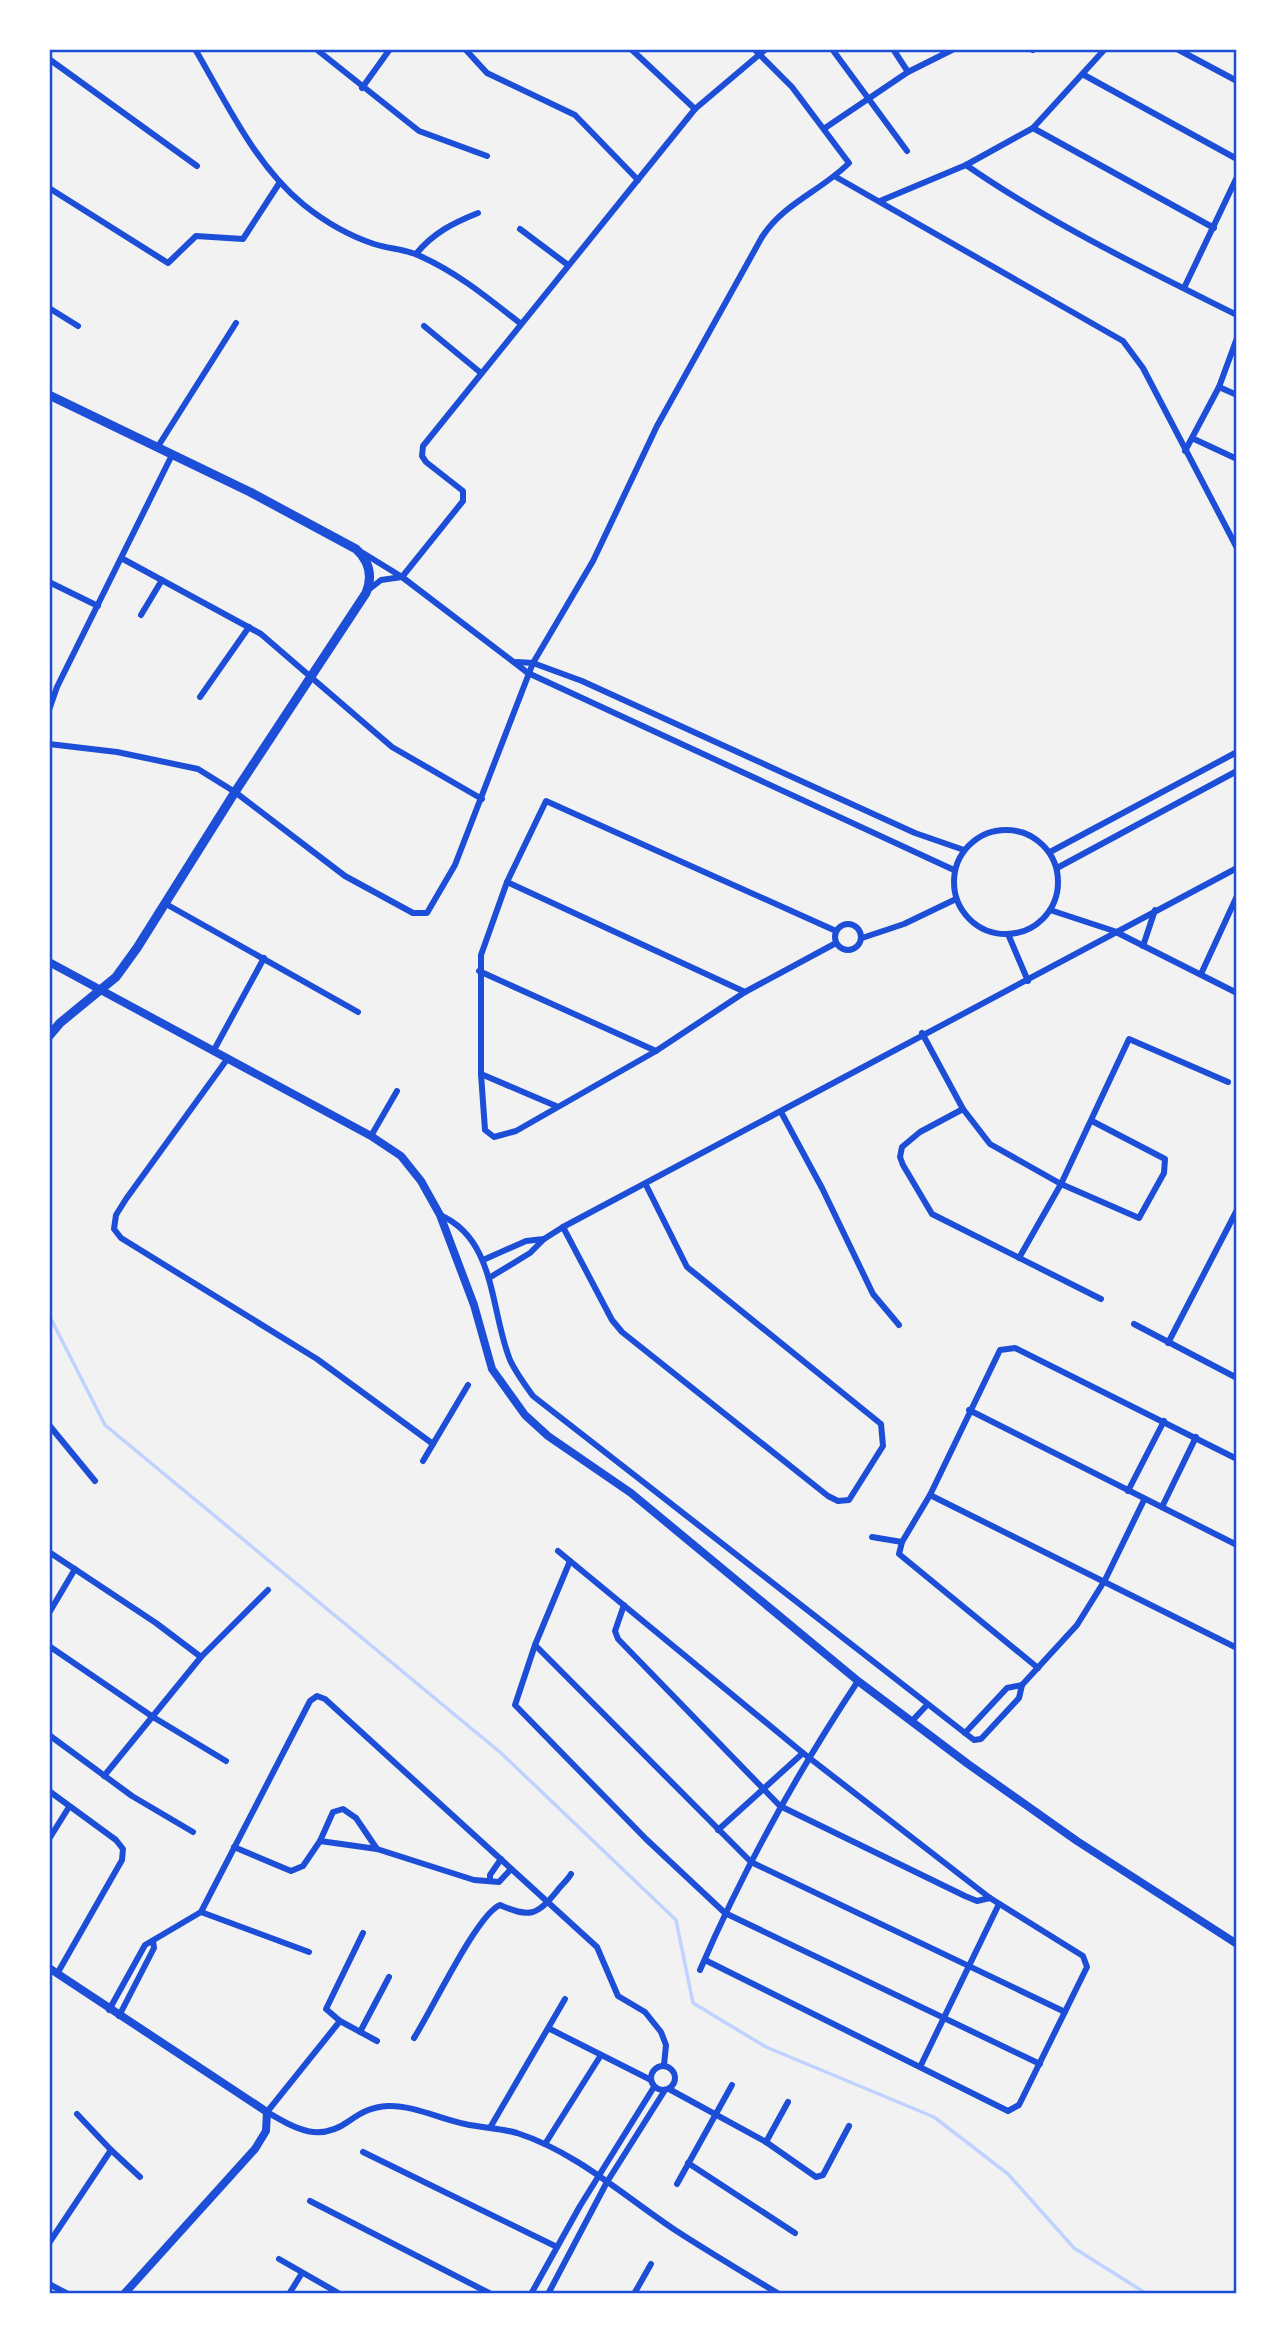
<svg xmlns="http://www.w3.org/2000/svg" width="1286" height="2343" viewBox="0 0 1286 2343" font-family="Mulish,sans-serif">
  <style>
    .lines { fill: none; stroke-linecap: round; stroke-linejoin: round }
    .stream { stroke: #bfd3fe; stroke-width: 3.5 }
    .minor { stroke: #1d4ed8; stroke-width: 6 }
    .tertiary { stroke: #1d4ed8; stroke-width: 8 }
    .secondary { stroke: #1d4ed8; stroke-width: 9 }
    .neatline { fill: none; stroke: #1d4ed8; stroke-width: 2.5 }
  </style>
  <rect width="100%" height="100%" fill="#f2f2f2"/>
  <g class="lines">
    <!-- stream -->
    <polyline class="stream" points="49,1315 105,1425 501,1753 676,1920 693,2003 766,2047 934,2117 1008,2174 1074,2248 1147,2294"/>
    <!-- minor -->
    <g class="minor">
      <path d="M 195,49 C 226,102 255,165 304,205 C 324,221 350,236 374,244 C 389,249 406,249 420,256 C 458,273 488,298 521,324"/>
      <polyline points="316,49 419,131 487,156"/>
      <polyline points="465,49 487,73 575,115 638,180"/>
      <polyline points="631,49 695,109"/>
      <polyline points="832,49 907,151"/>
      <polyline points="893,49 908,72"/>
      <polyline points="1031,49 1033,50"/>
      <polyline points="1177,49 1237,81"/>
      <polyline points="49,59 197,166"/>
      <polyline points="1084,75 1237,159"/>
      <polyline points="362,88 390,49"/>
      <polyline points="825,128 908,72 954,49"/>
      <polyline points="1033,128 1214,228"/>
      <path d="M 966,165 C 1051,224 1145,269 1237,315"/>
      <polyline points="836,177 1123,341 1143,368 1237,548"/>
      <polyline points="49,188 168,263 196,236 243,239 280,182"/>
      <polyline points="880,201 966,165 1033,128 1105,49"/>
      <polyline points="520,229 568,265"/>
      <path d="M 416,254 C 433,233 453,223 478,213"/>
      <polyline points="1184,288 1237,177"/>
      <polyline points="49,308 78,326"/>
      <polyline points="424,326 481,373"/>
      <polyline points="1219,387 1237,395"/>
      <polyline points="1194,439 1237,459"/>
      <polyline points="157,448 236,323"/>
      <polyline points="1185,451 1219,387 1237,338"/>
      <polyline points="363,553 402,577 528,673 954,870"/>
      <polyline points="123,559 261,634 392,747 482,799"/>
      <polyline points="49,582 98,606"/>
      <polyline points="367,591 381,580 402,577 463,501 463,491 426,462 422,456 423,446 695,109 766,49"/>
      <polyline points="141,615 162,580"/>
      <polyline points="517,662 533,663 582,681 915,833 964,850"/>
      <polyline points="200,697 249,627"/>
      <polyline points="49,710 57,687 172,455"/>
      <path d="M 49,744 L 117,752 L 198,769 L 235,792 L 345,876 L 413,913 L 427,913 L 455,865 L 533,663 L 593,561 L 657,426 L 762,237 C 784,203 821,191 849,163 L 792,87 L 754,49"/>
      <circle cx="1006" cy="882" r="52"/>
      <polyline points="1050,852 1237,752"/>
      <polyline points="1057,868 1237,771"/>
      <polyline points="507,882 745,992"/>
      <polyline points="166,904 358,1012"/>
      <polyline points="1050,910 1114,931 1237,993"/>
      <circle cx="848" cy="937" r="13"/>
      <polyline points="1008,934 1028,981"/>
      <polyline points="862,938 904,924 956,899"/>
      <polyline points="836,943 745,992 656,1051 516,1131 494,1137 485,1130 481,1074 481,955 507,882 546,801 836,931"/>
      <polyline points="1143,946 1155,910"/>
      <polyline points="479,971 656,1051"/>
      <polyline points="1201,974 1237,896"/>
      <polyline points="922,1033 963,1109 990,1144 1061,1184 1139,1218 1164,1173 1165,1159 1092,1121"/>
      <polyline points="214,1050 264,958"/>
      <polyline points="228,1058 126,1199 116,1215 114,1229 121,1238 317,1359 433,1444 423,1461"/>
      <polyline points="481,1074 556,1106"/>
      <polyline points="963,1109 920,1132 902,1147 900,1157 903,1165 932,1214 1101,1299"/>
      <polyline points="781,1112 822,1188 873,1294 899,1325"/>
      <polyline points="371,1136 397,1091"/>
      <path d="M 440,1215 C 496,1239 490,1310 510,1360 C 516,1373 525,1385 533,1396 L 974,1740 L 981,1739 L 1019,1698 L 1022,1685 L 1077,1625 L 1105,1580 L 1144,1500"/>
      <polyline points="563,1227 612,1320 622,1332 828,1496 838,1501 849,1500 883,1446 881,1424 687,1267 646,1185"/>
      <polyline points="1019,1258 1061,1184 1129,1039 1228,1082"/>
      <polyline points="483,1260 526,1241 544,1239"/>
      <polyline points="489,1278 530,1253 544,1239 563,1227 1237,868"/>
      <polyline points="1134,1324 1237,1378"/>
      <polyline points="1168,1343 1237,1210"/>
      <polyline points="969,1410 1237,1545"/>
      <polyline points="49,1425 95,1481"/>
      <polyline points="433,1444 468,1385"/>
      <polyline points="1128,1491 1164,1421"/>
      <polyline points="930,1495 1237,1648"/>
      <polyline points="1162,1507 1196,1437"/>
      <polyline points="872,1537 902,1542"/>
      <polyline points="558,1551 803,1753 990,1898 1083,1956 1087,1967 1019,2105 1008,2111 705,1960"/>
      <polyline points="49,1552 156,1623 201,1657"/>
      <polyline points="570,1561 535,1645 751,1862 1065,2012"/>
      <polyline points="624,1605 615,1631 618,1639 780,1806 965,1896 977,1901 990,1898"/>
      <polyline points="49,1613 75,1569"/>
      <polyline points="535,1645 515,1705 646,1839 725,1913 1040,2064"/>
      <polyline points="49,1646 153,1717 226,1761"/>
      <polyline points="1038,1668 899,1554 902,1542 930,1495 1000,1350 1015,1348 1237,1459"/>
      <polyline points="912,1721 927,1705"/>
      <polyline points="965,1733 1007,1688 1022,1685"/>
      <polyline points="49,1735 132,1796 193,1832"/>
      <polyline points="104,1776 201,1657 268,1590"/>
      <polyline points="49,1791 116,1840 123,1849 122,1860 57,1974"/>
      <polyline points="718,1830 803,1753"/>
      <polyline points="49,1839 69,1807"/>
      <polyline points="320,1841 333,1812 343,1809 356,1818 377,1849"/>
      <polyline points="234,1847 291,1871 303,1866 320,1841 377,1849 474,1880 499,1882 511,1869"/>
      <polyline points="490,1881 490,1875 501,1859"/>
      <polyline points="201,1912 309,1952"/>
      <path d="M 363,1933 L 326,2009 L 340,2021 L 267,2112 C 296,2129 319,2143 349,2121 C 362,2112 371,2107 388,2106 C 412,2105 441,2119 465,2124 C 483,2128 499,2128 517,2133 C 576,2152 624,2196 675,2230 C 709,2252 744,2273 779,2294"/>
      <path d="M 700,1970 C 744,1868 797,1773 858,1681"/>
      <polyline points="109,2010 145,1945 201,1912 310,1701 317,1696 325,1699 597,1947 618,1996 645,2012 661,2032 666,2045 664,2065"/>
      <polyline points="119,2016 154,1948 153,1941"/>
      <polyline points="340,2021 377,2041"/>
      <polyline points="550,2029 651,2080"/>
      <polyline points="360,2032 389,1977"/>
      <path d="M 414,2038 C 431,2012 477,1914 500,1905 C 529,1918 537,1916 557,1891 C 561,1885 567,1881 571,1874"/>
      <polyline points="921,2065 999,1904"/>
      <circle cx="663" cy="2078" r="12"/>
      <polyline points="669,2089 766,2142 816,2177 823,2175 849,2126"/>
      <polyline points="77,2114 111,2150"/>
      <polyline points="491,2126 565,1999"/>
      <polyline points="766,2142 788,2102"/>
      <polyline points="545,2144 601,2055"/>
      <polyline points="363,2152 557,2247"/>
      <polyline points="688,2163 795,2233"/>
      <polyline points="677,2184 732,2085"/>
      <polyline points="310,2201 491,2294"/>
      <polyline points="49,2243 111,2150 140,2177"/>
      <polyline points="279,2259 340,2294"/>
      <polyline points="49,2284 68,2294"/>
      <polyline points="289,2294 302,2273"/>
      <polyline points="531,2294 580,2206 654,2087"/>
      <polyline points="548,2294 607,2182 665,2090"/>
      <polyline points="634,2294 651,2264"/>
    </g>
    <!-- tertiary -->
    <g class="tertiary">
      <polyline points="49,962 371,1136 401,1156 421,1181 440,1215 474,1305 492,1369 525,1415 548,1436 631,1493 858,1681 968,1764 1077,1841 1237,1944"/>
      <polyline points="49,1968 267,2112 266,2131 255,2149 124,2294"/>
    </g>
    <!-- secondary -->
    <path class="secondary" d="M 49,395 L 250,492 L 356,549 C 369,561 373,576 366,593 L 235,792 L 137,948 L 116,977 L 60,1023 L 49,1036"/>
  </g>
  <!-- border -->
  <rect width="1286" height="2343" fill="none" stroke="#ffffff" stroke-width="102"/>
  <rect x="51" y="51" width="1184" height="2241" class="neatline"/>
</svg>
